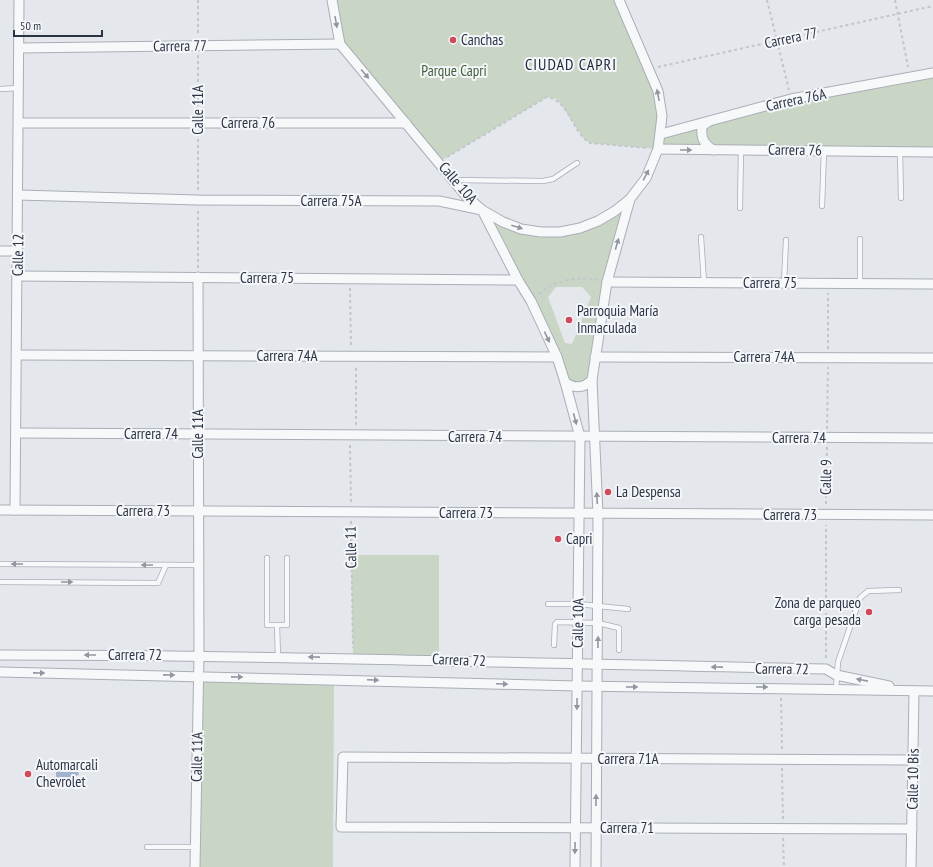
<svg xmlns="http://www.w3.org/2000/svg" width="933" height="867" viewBox="0 0 933 867" font-family="'PT Sans Narrow',sans-serif">
  <style>
    .green { fill: #c9d6c5; fill-rule: evenodd }
    .water { fill: #9fb4cc }
    .lines { fill: none; stroke-linecap: round; stroke-linejoin: round }
    .service-casing { stroke: #a9aeb7; stroke-width: 6 }
    .minor-casing { stroke: #a9aeb7; stroke-width: 11 }
    .path { stroke: #c2c5cb; stroke-width: 2; stroke-dasharray: 3 3; stroke-linecap: butt }
    .service { stroke: #f7f8fa; stroke-width: 4.5 }
    .minor { stroke: #f7f8fa; stroke-width: 9 }
    .oneway { fill: #9196a0 }
    .poi-dot { fill: #d1495b; stroke: #f4f6f9; stroke-width: 1.5 }
    .labels { text-anchor: middle; stroke-width: 4; stroke-linejoin: round; paint-order: stroke }
    .street-label { font-size: 15px; fill: #2b3445; stroke: #f4f6f9 }
    .poi-label { font-size: 15px; fill: #2b3445; stroke: #f4f6f9; text-anchor: start }
    .park-label { font-size: 15px; fill: #3f6138; stroke: #f4f6f9 }
    .neighbourhood-label { font-size: 16px; letter-spacing: 1px; fill: #1d2536; stroke: #f4f6f9 }
  </style>
  <rect width="100%" height="100%" fill="#e4e7ec"/>
  <!-- green -->
  <g class="green">
    <polygon points="332,0 619,0 658,91 661,134 791,99 933,73 933,152 658,149 590,143 584,139 561,104 556,99 547,97 439,162 340,44"/>
    <path d="M 630,199 L 607,282 L 592,380 L 569,384 L 482,210 L 521,229 L 580,228 ZM 556,287 L 582,287 L 591,297 L 572,344 L 565,343 L 548,297 Z"/>
    <polygon points="351,555 439,555 439,659 353,658"/>
    <polygon points="198,676 334,679 333,867 195,867"/>
  </g>
  <!-- water -->
  <polygon class="water" points="56,763 76,763 79,775 71,777 72,786 56,785"/>
  <g class="lines">
    <!-- service casing -->
    <g class="service-casing">
      <g id="service">
        <polyline points="0,89 19,88"/>
        <polyline points="900,152 901,198"/>
        <polyline points="454,180 543,181 553,179 577,163"/>
        <polyline points="822,206 824,151"/>
        <polyline points="740,208 741,150"/>
        <polyline points="701,237 704,283"/>
        <polyline points="860,239 860,284"/>
        <polyline points="784,283 786,240"/>
        <polyline points="267,558 267,625 277,625"/>
        <polyline points="0,564 198,565"/>
        <polyline points="0,582 158,583 166,565"/>
        <polyline points="548,604 578,604 628,609"/>
        <polyline points="554,645 555,624 557,622 598,623 619,628 619,650"/>
        <polyline points="278,657 277,625 287,625 287,558"/>
        <polyline points="836,689 838,662 860,598 868,591 899,590"/>
        <polyline points="147,847 196,847"/>
      </g>
    </g>
    <!-- minor casing -->
    <g class="minor-casing">
      <g id="minor">
        <polyline points="332,0 340,44 466,196 482,210 518,280 531,301 557,357 565,382 580,437 575,867"/>
        <polyline points="19,48 340,44"/>
        <path d="M 708,122 L 702,126 C 701,138 703,143 713,150"/>
        <polyline points="19,123 406,123"/>
        <polyline points="661,134 791,99 933,73"/>
        <polyline points="658,149 933,152"/>
        <polyline points="18,195 198,200 439,201 482,210 503,222 521,229 541,232 560,232 580,228 598,221 615,211 630,199"/>
        <polyline points="0,251 18,251"/>
        <polyline points="17,276 518,280"/>
        <polyline points="607,282 933,284"/>
        <polyline points="17,355 557,357"/>
        <polyline points="595,357 933,358"/>
        <path d="M 565,382 C 574,389 584,388 592,380"/>
        <polyline points="16,433 933,438"/>
        <polyline points="0,510 933,515"/>
        <polyline points="15,510 19,0"/>
        <path d="M 0,655 C 275,655 550,664 826,669 L 836,675 L 889,686"/>
        <polyline points="0,672 577,686 933,691"/>
        <polyline points="912,829 341,827 343,757 913,760"/>
        <polyline points="195,867 199,655 198,277"/>
        <polyline points="596,867 598,514 592,380 607,282 630,199 646,178 658,149 662,116 658,91 619,0"/>
        <polyline points="911,867 914,691"/>
      </g>
    </g>
    <!-- path -->
    <g class="path">
      <polyline points="198,0 198,36"/>
      <polyline points="767,0 789,90"/>
      <polyline points="895,0 908,67"/>
      <polyline points="198,55 198,114"/>
      <polyline points="658,67 933,6"/>
      <polyline points="198,133 198,190"/>
      <path d="M 447,157 L 547,97 C 570,101 571,131 590,143 L 647,148"/>
      <polyline points="198,268 198,211"/>
      <polyline points="350,288 351,347"/>
      <path d="M 539,294 C 556,280 577,276 598,280"/>
      <polyline points="828,349 828,293"/>
      <polyline points="356,425 356,366"/>
      <polyline points="827,429 828,367"/>
      <polyline points="350,445 351,502"/>
      <polyline points="826,504 827,447"/>
      <polyline points="351,521 353,648"/>
      <polyline points="826,658 826,525"/>
      <polyline points="781,698 782,750"/>
      <polyline points="782,768 783,820"/>
      <polyline points="783,838 784,867"/>
    </g>
    <!-- service -->
    <use href="#service" class="service"/>
    <!-- minor -->
    <use href="#minor" class="minor"/>
  </g>
  <!-- one-way arrows -->
  <defs><path id="oneway-solid" d="M-6-.8H1V-3.2L6.5 0L1 3.2V.8H-6Z"/></defs>
  <g class="oneway">
    <use href="#oneway-solid" transform="translate(336 22) rotate(80)"/>
    <use href="#oneway-solid" transform="translate(365 74) rotate(50)"/>
    <use href="#oneway-solid" transform="translate(658 95) rotate(-101)"/>
    <use href="#oneway-solid" transform="translate(686 150)"/>
    <use href="#oneway-solid" transform="translate(646 175) rotate(-62)"/>
    <use href="#oneway-solid" transform="translate(517 227) rotate(18)"/>
    <use href="#oneway-solid" transform="translate(617 244) rotate(-74)"/>
    <use href="#oneway-solid" transform="translate(547 337) rotate(65)"/>
    <use href="#oneway-solid" transform="translate(575 419) rotate(75)"/>
    <use href="#oneway-solid" transform="translate(597 498) rotate(-93)"/>
    <use href="#oneway-solid" transform="translate(17 564) rotate(-180)"/>
    <use href="#oneway-solid" transform="translate(147 565) rotate(-180)"/>
    <use href="#oneway-solid" transform="translate(67 582)"/>
    <use href="#oneway-solid" transform="translate(598 642) rotate(-89)"/>
    <use href="#oneway-solid" transform="translate(90 655) rotate(-180)"/>
    <use href="#oneway-solid" transform="translate(314 657) rotate(-179)"/>
    <use href="#oneway-solid" transform="translate(717 667) rotate(-179)"/>
    <use href="#oneway-solid" transform="translate(39 673) rotate(1)"/>
    <use href="#oneway-solid" transform="translate(169 675) rotate(1)"/>
    <use href="#oneway-solid" transform="translate(237 677) rotate(1)"/>
    <use href="#oneway-solid" transform="translate(373 680) rotate(2)"/>
    <use href="#oneway-solid" transform="translate(862 680) rotate(-169)"/>
    <use href="#oneway-solid" transform="translate(502 684) rotate(2)"/>
    <use href="#oneway-solid" transform="translate(632 687)"/>
    <use href="#oneway-solid" transform="translate(762 687)"/>
    <use href="#oneway-solid" transform="translate(577 704) rotate(91)"/>
    <use href="#oneway-solid" transform="translate(596 800) rotate(-89)"/>
    <use href="#oneway-solid" transform="translate(575 848) rotate(91)"/>
  </g>
  <!-- markers -->
  <g class="poi-dot">
    <circle cx="453" cy="40" r="4"/>
    <circle cx="569" cy="320" r="4"/>
    <circle cx="608" cy="492" r="4"/>
    <circle cx="558" cy="539" r="4"/>
    <circle cx="869" cy="612" r="4"/>
    <circle cx="28" cy="774" r="4"/>
  </g>
  <g class="labels">
    <!-- street labels -->
    <g class="street-label">
      <text transform="translate(791 38) rotate(-12)" y="5">Carrera 77</text>
      <text transform="translate(180 46) rotate(-1)" y="5">Carrera 77</text>
      <text transform="translate(796 100) rotate(-12)" y="5">Carrera 76A</text>
      <text transform="translate(198 110) rotate(-90)" y="5">Calle 11A</text>
      <text x="248" y="128">Carrera 76</text>
      <text transform="translate(795 150) rotate(1)" y="5">Carrera 76</text>
      <text transform="translate(458 183) rotate(49)" y="5">Calle 10A</text>
      <text x="331" y="206">Carrera 75A</text>
      <text transform="translate(18 255) rotate(-89)" y="5">Calle 12</text>
      <text x="267" y="283">Carrera 75</text>
      <text x="770" y="288">Carrera 75</text>
      <text x="287" y="361">Carrera 74A</text>
      <text x="764" y="362">Carrera 74A</text>
      <text x="151" y="439">Carrera 74</text>
      <text transform="translate(198 434) rotate(-90)" y="5">Calle 11A</text>
      <text x="475" y="442">Carrera 74</text>
      <text x="799" y="443">Carrera 74</text>
      <text transform="translate(826 477) rotate(-89)" y="5">Calle 9</text>
      <text x="143" y="516">Carrera 73</text>
      <text x="466" y="518">Carrera 73</text>
      <text x="790" y="520">Carrera 73</text>
      <text transform="translate(351 547) rotate(-91)" y="5">Calle 11</text>
      <text transform="translate(578 623) rotate(-89)" y="5">Calle 10A</text>
      <text x="135" y="660">Carrera 72</text>
      <text transform="translate(459 660) rotate(2)" y="5">Carrera 72</text>
      <text transform="translate(782 669) rotate(1)" y="5">Carrera 72</text>
      <text transform="translate(197 757) rotate(-89)" y="5">Calle 11A</text>
      <text x="628" y="764">Carrera 71A</text>
      <text transform="translate(913 779) rotate(-89)" y="5">Calle 10 Bis</text>
      <text x="627" y="833">Carrera 71</text>
    </g>
    <!-- poi labels -->
    <g class="poi-label">
      <text x="461" y="45">Canchas</text>
      <text x="577" y="316">Parroquia María<tspan x="577" dy="17">Inmaculada</tspan></text>
      <text x="616" y="497">La Despensa</text>
      <text x="566" y="544">Capri</text>
      <text x="861" y="608" text-anchor="end">Zona de parqueo<tspan x="861" dy="17">carga pesada</tspan></text>
      <text x="36" y="770">Automarcali<tspan x="36" dy="17">Chevrolet</tspan></text>
    </g>
    <!-- park labels -->
    <g class="park-label">
      <text x="454" y="76">Parque Capri</text>
    </g>
    <!-- neighbourhood labels -->
    <g class="neighbourhood-label">
      <text x="571" y="70">CIUDAD CAPRI</text>
    </g>
  </g>
  <!-- scale -->
  <path d="M14 30v6h88v-6" fill="none" stroke="#2b3445" stroke-width="2"/>
  <text x="20" y="30" font-size="12" fill="#2b3445" stroke="#f4f6f9" stroke-width="3" paint-order="stroke">50 m</text>
</svg>
